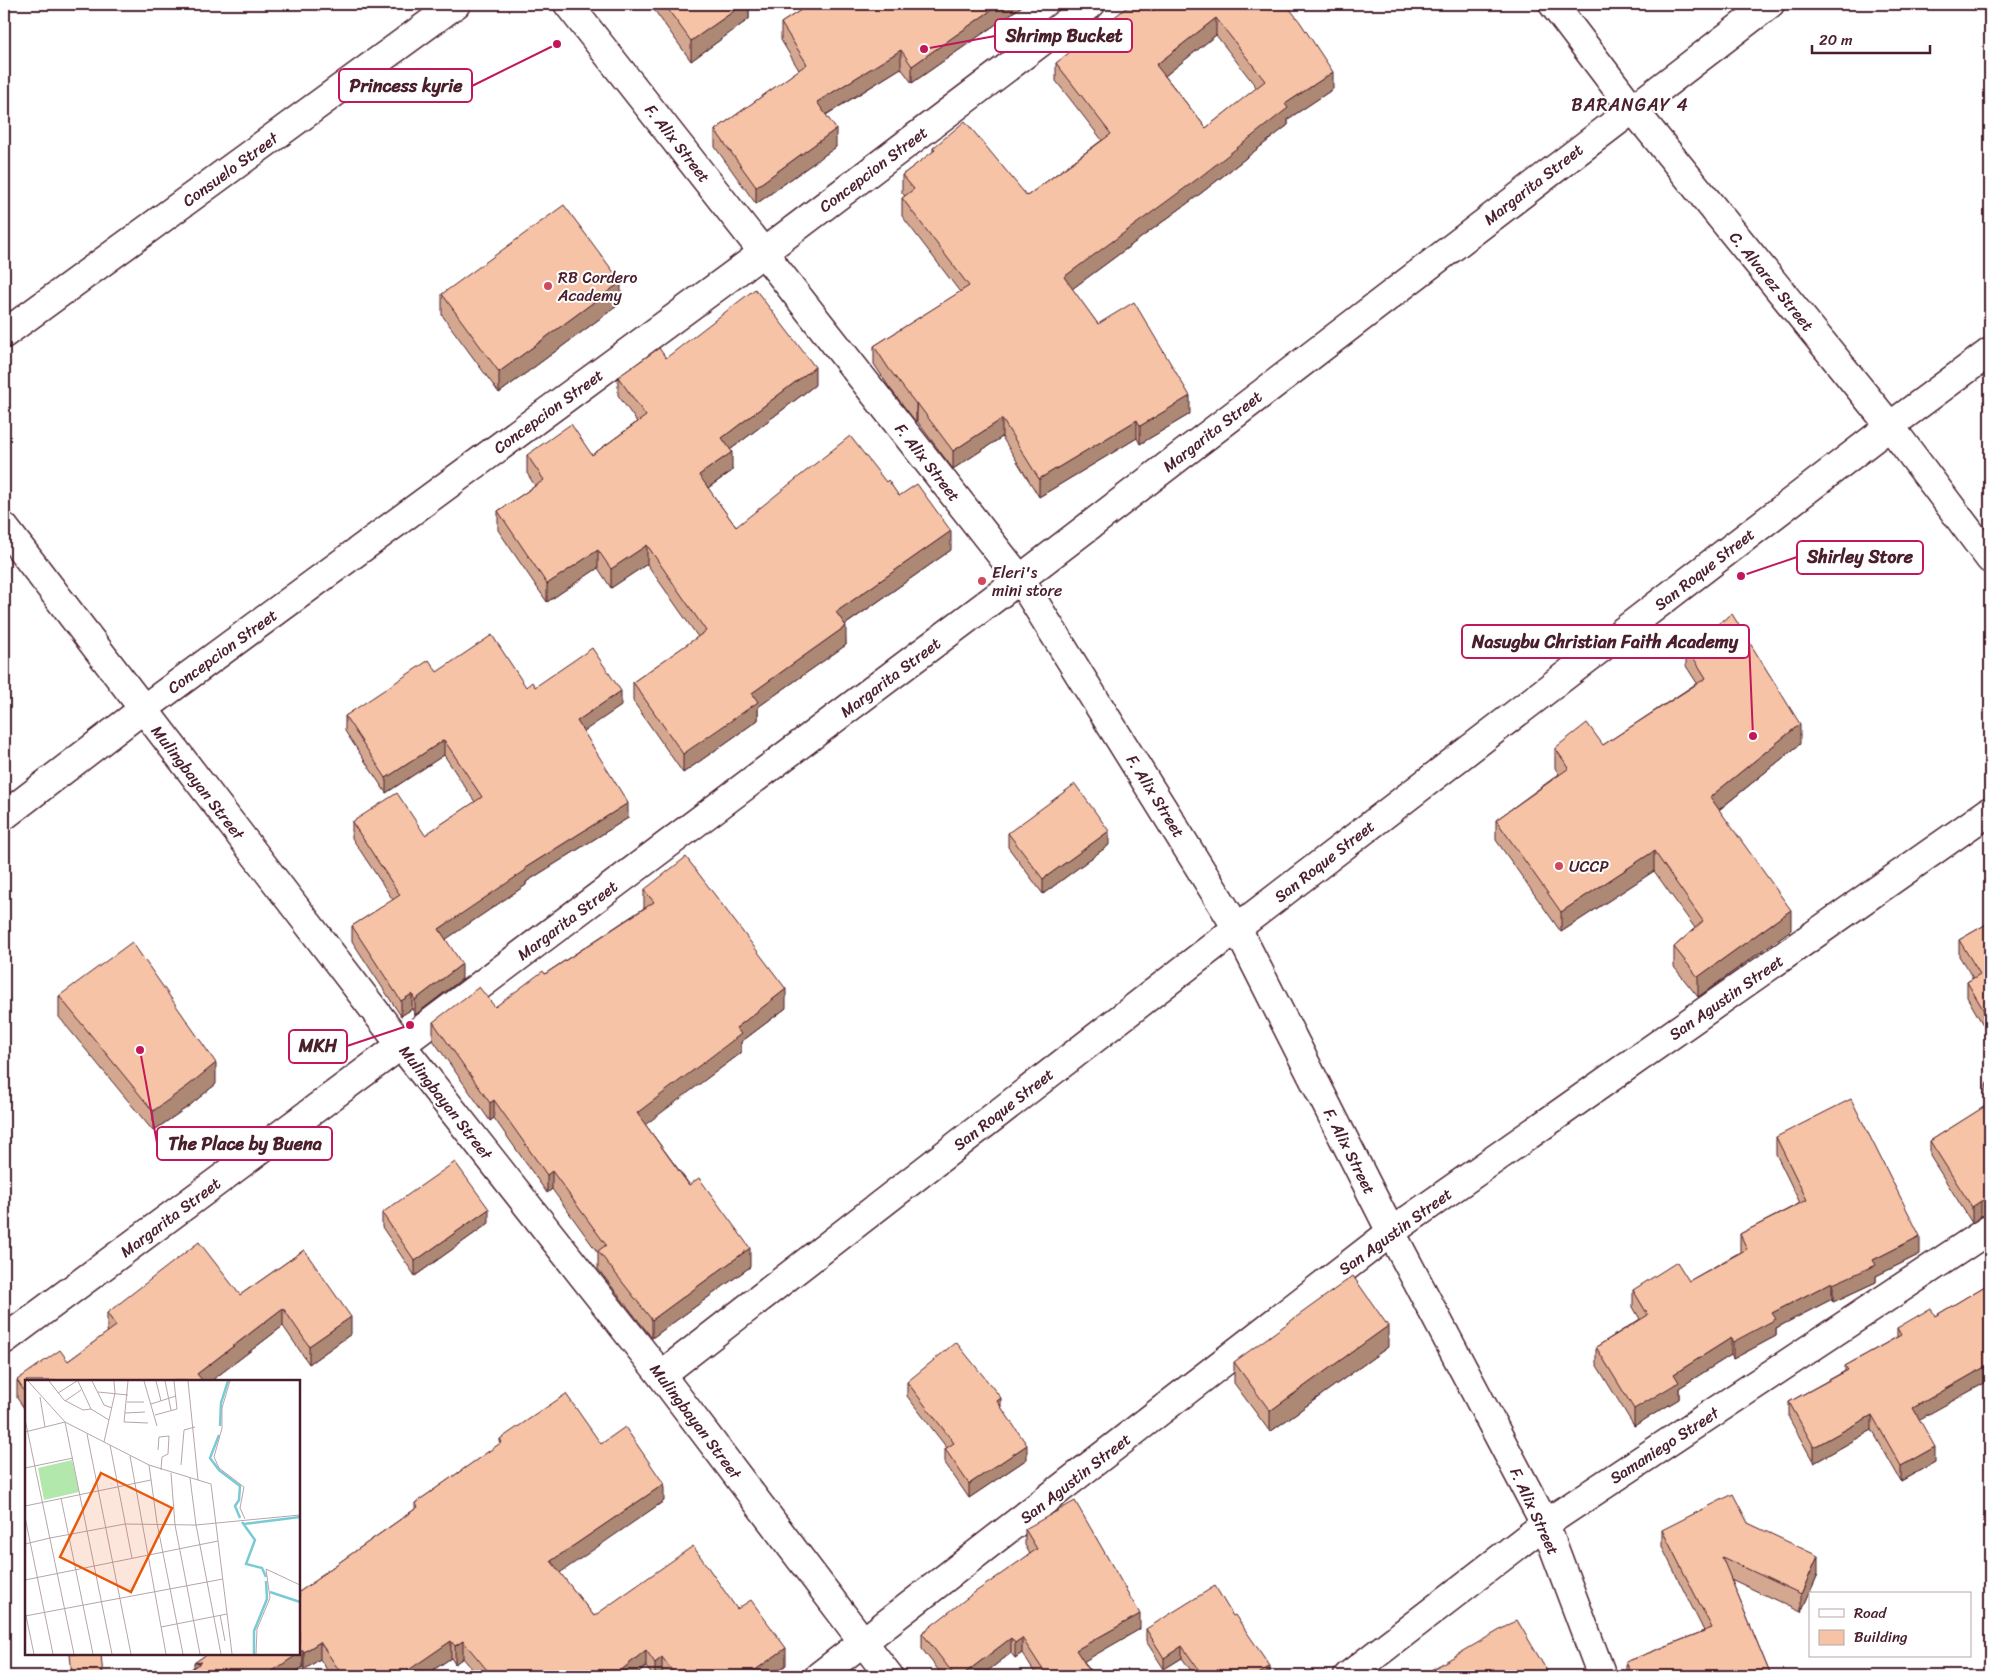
<svg xmlns="http://www.w3.org/2000/svg" width="1994" height="1680" viewBox="0 0 1994 1680" font-family="Sriracha,sans-serif">
  <style>
    .lines { fill: none; stroke-linecap: round; stroke-linejoin: round }
    .minor-casing { stroke: #4a1f2b; stroke-width: 31 }
    .secondary-casing { stroke: #4a1f2b; stroke-width: 31 }
    .minor { stroke: #fff; stroke-width: 28 }
    .secondary { stroke: #fff; stroke-width: 28 }
    .wall { fill: #d4a890; stroke: #4a1f2b; fill-rule: evenodd }
    .shaded-wall { fill: #ac8875; stroke: #4a1f2b }
    .building { fill: #f6c3a7; stroke: #4a1f2b; fill-rule: evenodd }
    .poi-dot { fill: #d1495b; stroke: #fff; stroke-width: 2 }
    .labels { text-anchor: middle; stroke-width: 4; stroke-linejoin: round; paint-order: stroke }
    .street-label { font-size: 16px; fill: #4a1f2b; stroke: #fff }
    .poi-label { font-size: 16px; fill: #4a1f2b; stroke: #fff; text-anchor: start }
    .neighbourhood-label { font-size: 18px; letter-spacing: 1px; fill: #4a1f2b; stroke: #fff }
    .inset-river { fill: none; stroke: #7acad6; stroke-width: 2.5 }
    .inset-road { fill: none; stroke: #b7a5aa; stroke-width: 1 }
    .view { fill: #e8590c; fill-opacity: 0.15; stroke: #e8590c; stroke-width: 2.5 }
    .inset-edge { fill: none; stroke: #4a1f2b; stroke-width: 2.5 }
    .leader { fill: none; stroke: #c2185b; stroke-width: 2 }
    .callout-dot { fill: #c2185b; stroke: #fff; stroke-width: 2 }
    .callout { fill: #fff; stroke: #c2185b; stroke-width: 2 }
    .callout-label { font-size: 18px; text-anchor: middle; font-weight: bold; fill: #4a1f2b }
  </style>
  <rect width="100%" height="100%" fill="#fff"/>
  <filter id="ink" filterUnits="userSpaceOnUse"><feTurbulence type="fractalNoise" baseFrequency=".02" numOctaves="2"/><feDisplacementMap in="SourceGraphic" scale="10" xChannelSelector="R" yChannelSelector="G"/><feConvolveMatrix kernelMatrix="1 2 1 2 8 2 1 2 1" color-interpolation-filters="sRGB"/></filter>
  <g filter="url(#ink)">
    <g class="lines">
      <!-- minor casing -->
      <g class="minor-casing">
        <g id="minor">
          <polyline points="1553,4 1632,108 1890,426 1990,559"/>
          <polyline points="4,334 456,4"/>
          <polyline points="4,527 401,1045 661,1375 889,1676"/>
          <polyline points="4,816 142,710 764,252 1091,4"/>
          <polyline points="4,1340 401,1045 1020,579 1770,4"/>
          <polyline points="661,1375 1237,928 1890,426 1990,352"/>
          <polyline points="819,1676 1391,1232 1990,811"/>
          <polyline points="1348,1676 1545,1524 1990,1229"/>
        </g>
      </g>
      <!-- secondary casing -->
      <g class="secondary-casing">
        <polyline id="secondary" points="568,4 1020,579 1173,825 1237,928 1391,1232 1545,1524 1602,1676"/>
      </g>
      <!-- minor -->
      <use href="#minor" class="minor"/>
      <!-- secondary -->
      <use href="#secondary" class="secondary"/>
    </g>
    <!-- wall -->
    <g class="wall">
      <polygon points="650,4 749,4 749,19 691,61"/>
      <polygon points="810,4 1025,4 912,83 901,68 826,115 836,147 756,204 715,147 715,130 799,70 781,40 781,23"/>
      <path d="M 1286,4 L 1333,89 L 1288,119 L 1288,125 L 1200,194 L 1072,289 L 1098,324 L 1190,414 L 1140,444 L 1137,438 L 1039,497 L 1002,437 L 953,469 L 917,421 L 916,422 L 889,387 L 874,364 L 874,346 L 960,292 L 902,216 L 902,198 L 905,196 L 902,193 L 902,175 L 933,152 L 933,148 L 1027,196 L 1102,140 L 1056,81 L 1056,63 L 1151,12 ZM 1216,35 L 1257,88 L 1206,128 L 1165,76 Z"/>
      <polygon points="442,294 621,303 499,393 442,315"/>
      <polygon points="666,358 815,385 730,450 732,471 708,488 736,527 886,482 951,550 845,625 846,645 758,707 758,720 683,773 633,701 633,682 698,637 647,564 611,588 598,568 547,602 498,530 498,511 535,486 527,473 527,455 592,455 637,422 618,395 618,377"/>
      <polygon points="1686,646 1800,744 1719,810 1791,930 1698,997 1674,967 1674,947 1695,928 1654,871 1561,932 1496,840 1496,820 1559,774 1555,768 1555,748 1603,745 1697,683 1686,666"/>
      <polygon points="437,672 526,687 535,687 621,706 583,731 628,818 526,882 526,885 446,939 462,979 415,1015 412,1009 401,1016 352,941 352,926 393,900 352,838 352,822 425,835 475,802 444,755 386,793 345,731 345,716"/>
      <polygon points="1008,833 1109,845 1043,894 1008,847"/>
      <polygon points="644,890 786,1008 741,1042 741,1053 645,1124 750,1267 652,1338 598,1269 598,1253 552,1189 547,1193 494,1118 490,1121 433,1040 433,1022 495,1007 644,908"/>
      <polygon points="1990,922 1990,1037 1967,997 1967,982 1973,978 1959,956 1959,940"/>
      <polygon points="59,996 216,1084 189,1106 153,1131 59,1017"/>
      <polygon points="1990,1081 1990,1214 1981,1216 1972,1223 1930,1156 1930,1141 1989,1104 1986,1099 1986,1084"/>
      <polygon points="1776,1137 1920,1254 1876,1276 1876,1282 1833,1302 1832,1299 1776,1328 1776,1336 1733,1359 1731,1355 1679,1388 1679,1399 1634,1426 1596,1364 1596,1347 1640,1319 1633,1307 1633,1290 1689,1281 1740,1252 1740,1234 1800,1203 1776,1154"/>
      <polygon points="382,1213 489,1223 415,1276 382,1227"/>
      <polygon points="304,1250 351,1334 309,1364 283,1326 211,1381 26,1381 26,1411 17,1398 17,1380 68,1361 108,1332 107,1331 107,1313 240,1295"/>
      <polygon points="1990,1283 1990,1380 1919,1419 1935,1462 1901,1481 1872,1430 1814,1463 1789,1418 1789,1402 1845,1371 1845,1366 1897,1337 1897,1328 1935,1316"/>
      <polygon points="1388,1347 1270,1432 1234,1383 1234,1362"/>
      <polygon points="907,1382 1001,1407 1027,1459 969,1498 945,1463 945,1449 947,1448 907,1396"/>
      <polygon points="500,1439 601,1444 664,1501 559,1572 594,1616 737,1609 786,1665 771,1676 664,1676 662,1675 660,1676 653,1676 646,1667 635,1676 478,1676 463,1658 455,1664 451,1658 424,1676 331,1676 320,1659 304,1670 303,1667 290,1676 180,1676 194,1667 194,1663 320,1578 320,1576 415,1509 415,1503 500,1444"/>
      <polygon points="1748,1523 1818,1574 1801,1612 1731,1579 1771,1676 1626,1676 1626,1662 1704,1631 1662,1547 1662,1530"/>
      <polygon points="1025,1529 1140,1629 1084,1661 1093,1676 1037,1676 1022,1653 1015,1658 1011,1653 981,1676 943,1676 922,1649 922,1633 1030,1554 1025,1545"/>
      <polygon points="1146,1629 1270,1676 1195,1676 1182,1658 1164,1669 1146,1641"/>
      <polygon points="1431,1670 1550,1676 1431,1676"/>
    </g>
    <!-- shaded-wall -->
    <g class="shaded-wall">
      <polygon points="744,4 749,4 749,19 691,61 691,41"/>
      <polygon points="1000,4 1025,4 912,83 912,66"/>
      <polygon points="1216,18 1216,35 1156,83 1156,65"/>
      <polygon points="901,50 901,68 817,120 817,102"/>
      <polygon points="1333,72 1333,89 1288,119 1288,125 1200,194 1064,295 1064,277 1285,104"/>
      <polygon points="836,129 836,147 756,204 756,187"/>
      <polygon points="621,282 621,303 499,393 499,372"/>
      <polygon points="815,367 815,385 722,456 722,438"/>
      <polygon points="1190,396 1190,414 1140,444 1140,426"/>
      <polygon points="917,403 917,421 916,422 916,404"/>
      <polygon points="1002,419 1002,437 953,469 953,451"/>
      <polygon points="1137,420 1137,438 1039,497 1039,479"/>
      <polygon points="732,452 732,471 699,494 699,475"/>
      <polygon points="951,531 951,550 836,631 836,612"/>
      <polygon points="647,545 647,564 611,588 611,569"/>
      <polygon points="598,550 598,568 547,602 547,584"/>
      <polygon points="846,626 846,645 758,707 758,720 683,773 683,754 752,693"/>
      <polygon points="621,691 621,706 577,736 577,721"/>
      <polygon points="1800,724 1800,744 1710,817 1710,797"/>
      <polygon points="444,740 444,755 386,793 386,778"/>
      <polygon points="628,803 628,818 526,882 526,885 439,944 439,929 525,868"/>
      <polygon points="1109,831 1109,845 1043,894 1043,879"/>
      <polygon points="1654,851 1654,871 1561,932 1561,912"/>
      <polygon points="1791,910 1791,930 1698,997 1698,977"/>
      <polygon points="462,964 462,979 415,1015 415,1000"/>
      <polygon points="786,989 786,1008 741,1042 741,1053 637,1131 637,1113 736,1028"/>
      <polygon points="412,994 412,1009 401,1016 401,1001"/>
      <polygon points="216,1063 216,1084 189,1106 153,1131 153,1111"/>
      <polygon points="494,1100 494,1118 490,1121 490,1103"/>
      <polygon points="552,1171 552,1189 547,1193 547,1175"/>
      <polygon points="1981,1201 1981,1216 1972,1223 1972,1207"/>
      <polygon points="489,1209 489,1223 415,1276 415,1261"/>
      <polygon points="1920,1236 1920,1254 1876,1276 1876,1282 1833,1302 1833,1284 1873,1260"/>
      <polygon points="750,1248 750,1267 652,1338 652,1320"/>
      <polygon points="1832,1282 1832,1299 1776,1328 1776,1336 1733,1359 1733,1342 1772,1313"/>
      <polygon points="283,1308 283,1326 211,1381 197,1381 197,1374"/>
      <polygon points="351,1317 351,1334 309,1364 309,1346"/>
      <polygon points="1388,1326 1388,1347 1270,1432 1270,1411"/>
      <polygon points="1731,1338 1731,1355 1679,1388 1679,1399 1634,1426 1634,1409 1674,1374"/>
      <polygon points="1990,1364 1990,1380 1913,1423 1913,1408"/>
      <polygon points="1001,1398 1001,1413 997,1401"/>
      <polygon points="1872,1415 1872,1430 1814,1463 1814,1447"/>
      <polygon points="1027,1445 1027,1459 969,1498 969,1484"/>
      <polygon points="1935,1447 1935,1462 1901,1481 1901,1466"/>
      <polygon points="664,1484 664,1501 551,1579 551,1561"/>
      <polygon points="1818,1556 1818,1574 1801,1612 1801,1594"/>
      <polygon points="1140,1614 1140,1629 1076,1666 1076,1650"/>
      <polygon points="1011,1638 1011,1653 981,1676 961,1676"/>
      <polygon points="1022,1638 1022,1653 1015,1658 1015,1643"/>
      <polygon points="451,1641 451,1658 424,1676 399,1676"/>
      <polygon points="463,1641 463,1658 455,1664 455,1646"/>
      <polygon points="320,1642 320,1659 304,1670 304,1652"/>
      <polygon points="1182,1646 1182,1658 1164,1669 1164,1658"/>
      <polygon points="786,1648 786,1665 771,1676 747,1676"/>
      <polygon points="303,1650 303,1667 290,1676 265,1676"/>
      <polygon points="646,1650 646,1667 635,1676 614,1676"/>
      <polygon points="662,1657 662,1675 660,1676 655,1676 655,1663"/>
      <polygon points="1270,1666 1270,1676 1256,1676"/>
    </g>
    <!-- building -->
    <g class="building">
      <polygon points="664,4 744,4 691,41"/>
      <polygon points="810,4 1000,4 912,66 901,50 817,102 836,129 756,187 715,130 807,64 781,23"/>
      <path d="M 1131,4 L 1145,4 L 1151,12 L 1163,4 L 1286,4 L 1300,22 L 1333,72 L 1285,104 L 1288,108 L 1200,177 L 1064,277 L 1098,324 L 1134,302 L 1190,396 L 1140,426 L 1137,420 L 1039,479 L 1002,419 L 953,451 L 917,403 L 916,404 L 889,369 L 874,346 L 969,286 L 902,198 L 914,189 L 902,175 L 935,150 L 933,148 L 965,121 L 1027,196 L 1111,134 L 1056,63 ZM 1216,18 L 1265,81 L 1206,128 L 1156,65 Z"/>
      <polygon points="564,205 621,282 499,372 442,294"/>
      <polygon points="755,289 815,367 722,438 732,452 699,475 736,527 850,436 886,482 888,480 899,496 917,484 951,531 836,612 846,626 752,693 758,702 683,754 633,682 706,631 647,545 611,569 598,550 547,584 498,511 544,480 527,455 571,424 592,455 646,416 618,377 659,348 666,358"/>
      <polygon points="1732,614 1800,724 1710,797 1791,910 1698,977 1674,947 1703,921 1654,851 1561,912 1496,820 1569,768 1555,748 1587,723 1603,745 1706,678 1686,646"/>
      <polygon points="492,635 526,687 532,682 535,687 592,648 621,691 577,721 628,803 525,868 526,870 439,929 462,964 415,1000 412,994 401,1001 352,926 400,895 352,822 397,793 425,835 482,797 444,740 386,778 345,716 429,660 437,672"/>
      <polygon points="1075,784 1109,831 1043,879 1008,833"/>
      <polygon points="686,857 786,989 736,1028 741,1034 637,1113 689,1185 699,1178 750,1248 652,1320 598,1251 606,1245 552,1171 547,1175 494,1100 490,1103 433,1022 479,987 495,1007 543,971 545,974 654,902 644,890"/>
      <polygon points="1990,922 1990,1021 1967,982 1980,974 1959,940"/>
      <polygon points="132,942 216,1063 189,1085 153,1111 59,996"/>
      <polygon points="1990,1081 1990,1091 1986,1084"/>
      <polygon points="1851,1099 1920,1236 1873,1260 1876,1265 1833,1284 1832,1282 1772,1313 1776,1319 1733,1342 1731,1338 1674,1374 1679,1382 1634,1409 1596,1347 1648,1315 1633,1290 1677,1262 1689,1281 1747,1249 1740,1234 1807,1200 1776,1137"/>
      <polygon points="1990,1103 1990,1199 1981,1201 1972,1207 1930,1141"/>
      <polygon points="455,1162 489,1209 415,1261 382,1213"/>
      <polygon points="199,1242 240,1295 304,1250 351,1317 309,1346 283,1308 197,1374 203,1381 26,1381 26,1394 17,1380 60,1350 68,1361 116,1326 107,1313"/>
      <polygon points="1353,1276 1388,1326 1270,1411 1234,1362"/>
      <polygon points="1990,1283 1990,1364 1913,1408 1935,1447 1901,1466 1872,1415 1814,1447 1789,1402 1848,1370 1845,1366 1901,1335 1897,1328 1931,1308 1935,1316"/>
      <polygon points="956,1342 1001,1398 997,1401 1027,1445 969,1484 945,1449 954,1443 907,1382"/>
      <polygon points="566,1394 601,1444 625,1427 664,1484 551,1561 594,1616 693,1546 737,1609 751,1600 786,1648 747,1676 676,1676 662,1657 655,1663 646,1650 614,1676 492,1676 463,1641 455,1646 451,1641 400,1676 343,1676 320,1642 304,1652 303,1650 299,1653 299,1592 321,1577 320,1576 418,1507 415,1503 502,1442 500,1439"/>
      <polygon points="1733,1494 1748,1523 1818,1556 1801,1594 1722,1557 1771,1676 1632,1676 1626,1662 1712,1628 1662,1530"/>
      <polygon points="1075,1501 1140,1614 1076,1650 1093,1676 1047,1676 1022,1638 1015,1643 1011,1638 961,1676 955,1676 922,1633 971,1595 1037,1549 1025,1529"/>
      <polygon points="1215,1586 1233,1616 1235,1615 1270,1666 1256,1676 1203,1676 1182,1646 1164,1658 1146,1629"/>
      <polygon points="1517,1620 1550,1676 1434,1676 1431,1670"/>
      <polygon points="70,1654 101,1654 103,1676 72,1676"/>
      <polygon points="207,1654 298,1654 265,1676 180,1676 202,1662 194,1663"/>
    </g>
  </g>
  <!-- markers -->
  <g class="poi-dot">
    <circle cx="548" cy="286" r="5"/>
    <circle cx="982" cy="581" r="5"/>
    <circle cx="1559" cy="866" r="5"/>
  </g>
  <g class="labels">
    <!-- street labels -->
    <g class="street-label">
      <text transform="translate(678 143) rotate(52)" y="6">F. Alix Street</text>
      <text transform="translate(230 169) rotate(-36)" y="6">Consuelo Street</text>
      <text transform="translate(873 169) rotate(-37)" y="6">Concepcion Street</text>
      <text transform="translate(1533 184) rotate(-38)" y="6">Margarita Street</text>
      <text transform="translate(1772 281) rotate(51)" y="6">C. Alvarez Street</text>
      <text transform="translate(548 411) rotate(-36)" y="6">Concepcion Street</text>
      <text transform="translate(1212 431) rotate(-38)" y="6">Margarita Street</text>
      <text transform="translate(928 462) rotate(52)" y="6">F. Alix Street</text>
      <text transform="translate(1704 569) rotate(-38)" y="6">San Roque Street</text>
      <text transform="translate(222 651) rotate(-36)" y="6">Concepcion Street</text>
      <text transform="translate(890 677) rotate(-37)" y="6">Margarita Street</text>
      <text transform="translate(198 782) rotate(52)" y="6">Mulingbayan Street</text>
      <text transform="translate(1156 796) rotate(58)" y="6">F. Alix Street</text>
      <text transform="translate(1324 861) rotate(-38)" y="6">San Roque Street</text>
      <text transform="translate(567 920) rotate(-37)" y="6">Margarita Street</text>
      <text transform="translate(1726 997) rotate(-35)" y="6">San Agustin Street</text>
      <text transform="translate(446 1102) rotate(52)" y="6">Mulingbayan Street</text>
      <text transform="translate(1003 1109) rotate(-38)" y="6">San Roque Street</text>
      <text transform="translate(1350 1151) rotate(63)" y="6">F. Alix Street</text>
      <text transform="translate(170 1217) rotate(-37)" y="6">Margarita Street</text>
      <text transform="translate(1395 1231) rotate(-36)" y="6">San Agustin Street</text>
      <text transform="translate(696 1421) rotate(53)" y="6">Mulingbayan Street</text>
      <text transform="translate(1664 1445) rotate(-33)" y="6">Samaniego Street</text>
      <text transform="translate(1075 1478) rotate(-38)" y="6">San Agustin Street</text>
      <text transform="translate(1535 1511) rotate(65)" y="6">F. Alix Street</text>
    </g>
    <!-- poi labels -->
    <g class="poi-label">
      <text x="558" y="283">RB Cordero<tspan x="558" dy="18">Academy</tspan></text>
      <text x="992" y="578">Eleri's<tspan x="992" dy="18">mini store</tspan></text>
      <text x="1569" y="872">UCCP</text>
    </g>
    <!-- neighbourhood labels -->
    <g class="neighbourhood-label">
      <text x="1630" y="111">BARANGAY 4</text>
    </g>
  </g>
  <!-- overview -->
  <g transform="translate(25 1380)">
    <rect width="275" height="275" fill="#fff"/>
    <path d="M 47,80 L 54,112 L 19,120 L 13,88 Z" fill="#b2e8ab"/>
    <path class="inset-river" d="M 195,46 L 196,23 L 203,1M 194,55 L 185,78 L 194,90 L 215,106 L 214,120 L 210,126 L 215,138M 217,142 L 230,160 L 221,184 L 237,188 L 241,197M 219,144 L 275,137M 245,212 L 275,222M 229,274 L 229,251 L 242,219 L 241,201"/>
    <path class="inset-road" d="M 3,1 L 40,42 L 124,85 L 186,104 L 207,274M 24,1 L 39,20 L 58,30 L 66,29M 53,1 L 66,29 L 84,40M 67,1 L 79,25 L 87,28M 103,1 L 99,42 L 123,43M 119,1 L 132,46M 131,1 L 136,21M 140,1 L 146,30M 163,1 L 173,100M 205,1 L 197,28 L 197,48 L 189,77 L 194,88 L 219,107 L 215,128 L 220,139M 73,12 L 103,15M 33,13 L 52,1M 15,17 L 20,47M 40,21 L 56,10M 102,22 L 119,22M 126,24 L 151,16M 100,33 L 120,32M 130,35 L 152,29 L 149,1M 0,39 L 49,274M 0,52 L 40,42 L 87,274M 62,54 L 106,274M 79,62 L 90,13 L 89,1M 85,65 L 107,178M 133,70 L 134,57 L 144,56 L 143,74 L 137,77 L 136,90M 105,76 L 141,274M 124,85 L 132,143 L 158,274M 156,85 L 159,50 L 170,47M 0,88 L 48,78M 146,93 L 150,145 L 175,274M 165,98 L 171,145 L 196,274M 36,118 L 68,274M 0,126 L 126,100M 0,137 L 28,274M 25,158 L 100,144 L 171,145 L 275,135M 0,164 L 25,158M 0,200 L 193,161M 0,231 L 9,274M 195,235 L 200,261M 0,236 L 198,199M 136,247 L 202,234M 231,274 L 232,249 L 245,218 L 241,189 L 275,205"/>
    <path class="view" d="M 76,93 L 147,128 L 106,212 L 35,177 Z"/>
    <rect width="275" height="275" class="inset-edge"/>
  </g>
  <!-- callouts -->
  <path class="leader" d="M924 49L995 36M557 44L472 86M1741 576L1797 557M1753 736L1749 641M410 1025L347 1046M140 1050L157 1143"/>
  <g class="callout-dot">
    <circle cx="924" cy="49" r="5"/>
    <circle cx="557" cy="44" r="5"/>
    <circle cx="1741" cy="576" r="5"/>
    <circle cx="1753" cy="736" r="5"/>
    <circle cx="410" cy="1025" r="5"/>
    <circle cx="140" cy="1050" r="5"/>
  </g>
  <g class="callout">
    <rect x="995" y="19" width="137" height="33" rx="5"/>
    <rect x="339" y="69" width="133" height="33" rx="5"/>
    <rect x="1797" y="541" width="126" height="33" rx="5"/>
    <rect x="1462" y="625" width="287" height="33" rx="5"/>
    <rect x="289" y="1030" width="58" height="33" rx="5"/>
    <rect x="157" y="1127" width="175" height="33" rx="5"/>
  </g>
  <g class="callout-label">
    <text x="1064" y="42">Shrimp Bucket</text>
    <text x="406" y="92">Princess kyrie</text>
    <text x="1860" y="563">Shirley Store</text>
    <text x="1605" y="648">Nasugbu Christian Faith Academy</text>
    <text x="318" y="1052">MKH</text>
    <text x="245" y="1150">The Place by Buena</text>
  </g>
  <!-- margin -->
  <rect width="1994" height="1680" fill="none" stroke="#fff" stroke-width="20"/>
  <rect x="10" y="10" width="1974" height="1660" fill="none" stroke="#4a1f2b" stroke-width="2" filter="url(#ink)"/>
  <!-- legend -->
  <rect x="1809" y="1592" width="162" height="65" fill="#ffffff" stroke="#b7a5aa"/>
  <rect x="1819" y="1609" width="25" height="8" fill="#ffffff" stroke="#b7a5aa"/>
  <text x="1854" y="1618" font-size="15" fill="#4a1f2b">Road</text>
  <rect x="1819" y="1630" width="25" height="15" fill="#f6c3a7" stroke="#b7a5aa"/>
  <text x="1854" y="1642" font-size="15" fill="#4a1f2b">Building</text>
  <!-- scale -->
  <path d="M1812 45v8h118v-8" fill="none" stroke="#4a1f2b" stroke-width="2.5"/>
  <text x="1819" y="45" font-size="15" fill="#4a1f2b" stroke="#ffffff" stroke-width="4" paint-order="stroke">20 m</text>
</svg>
